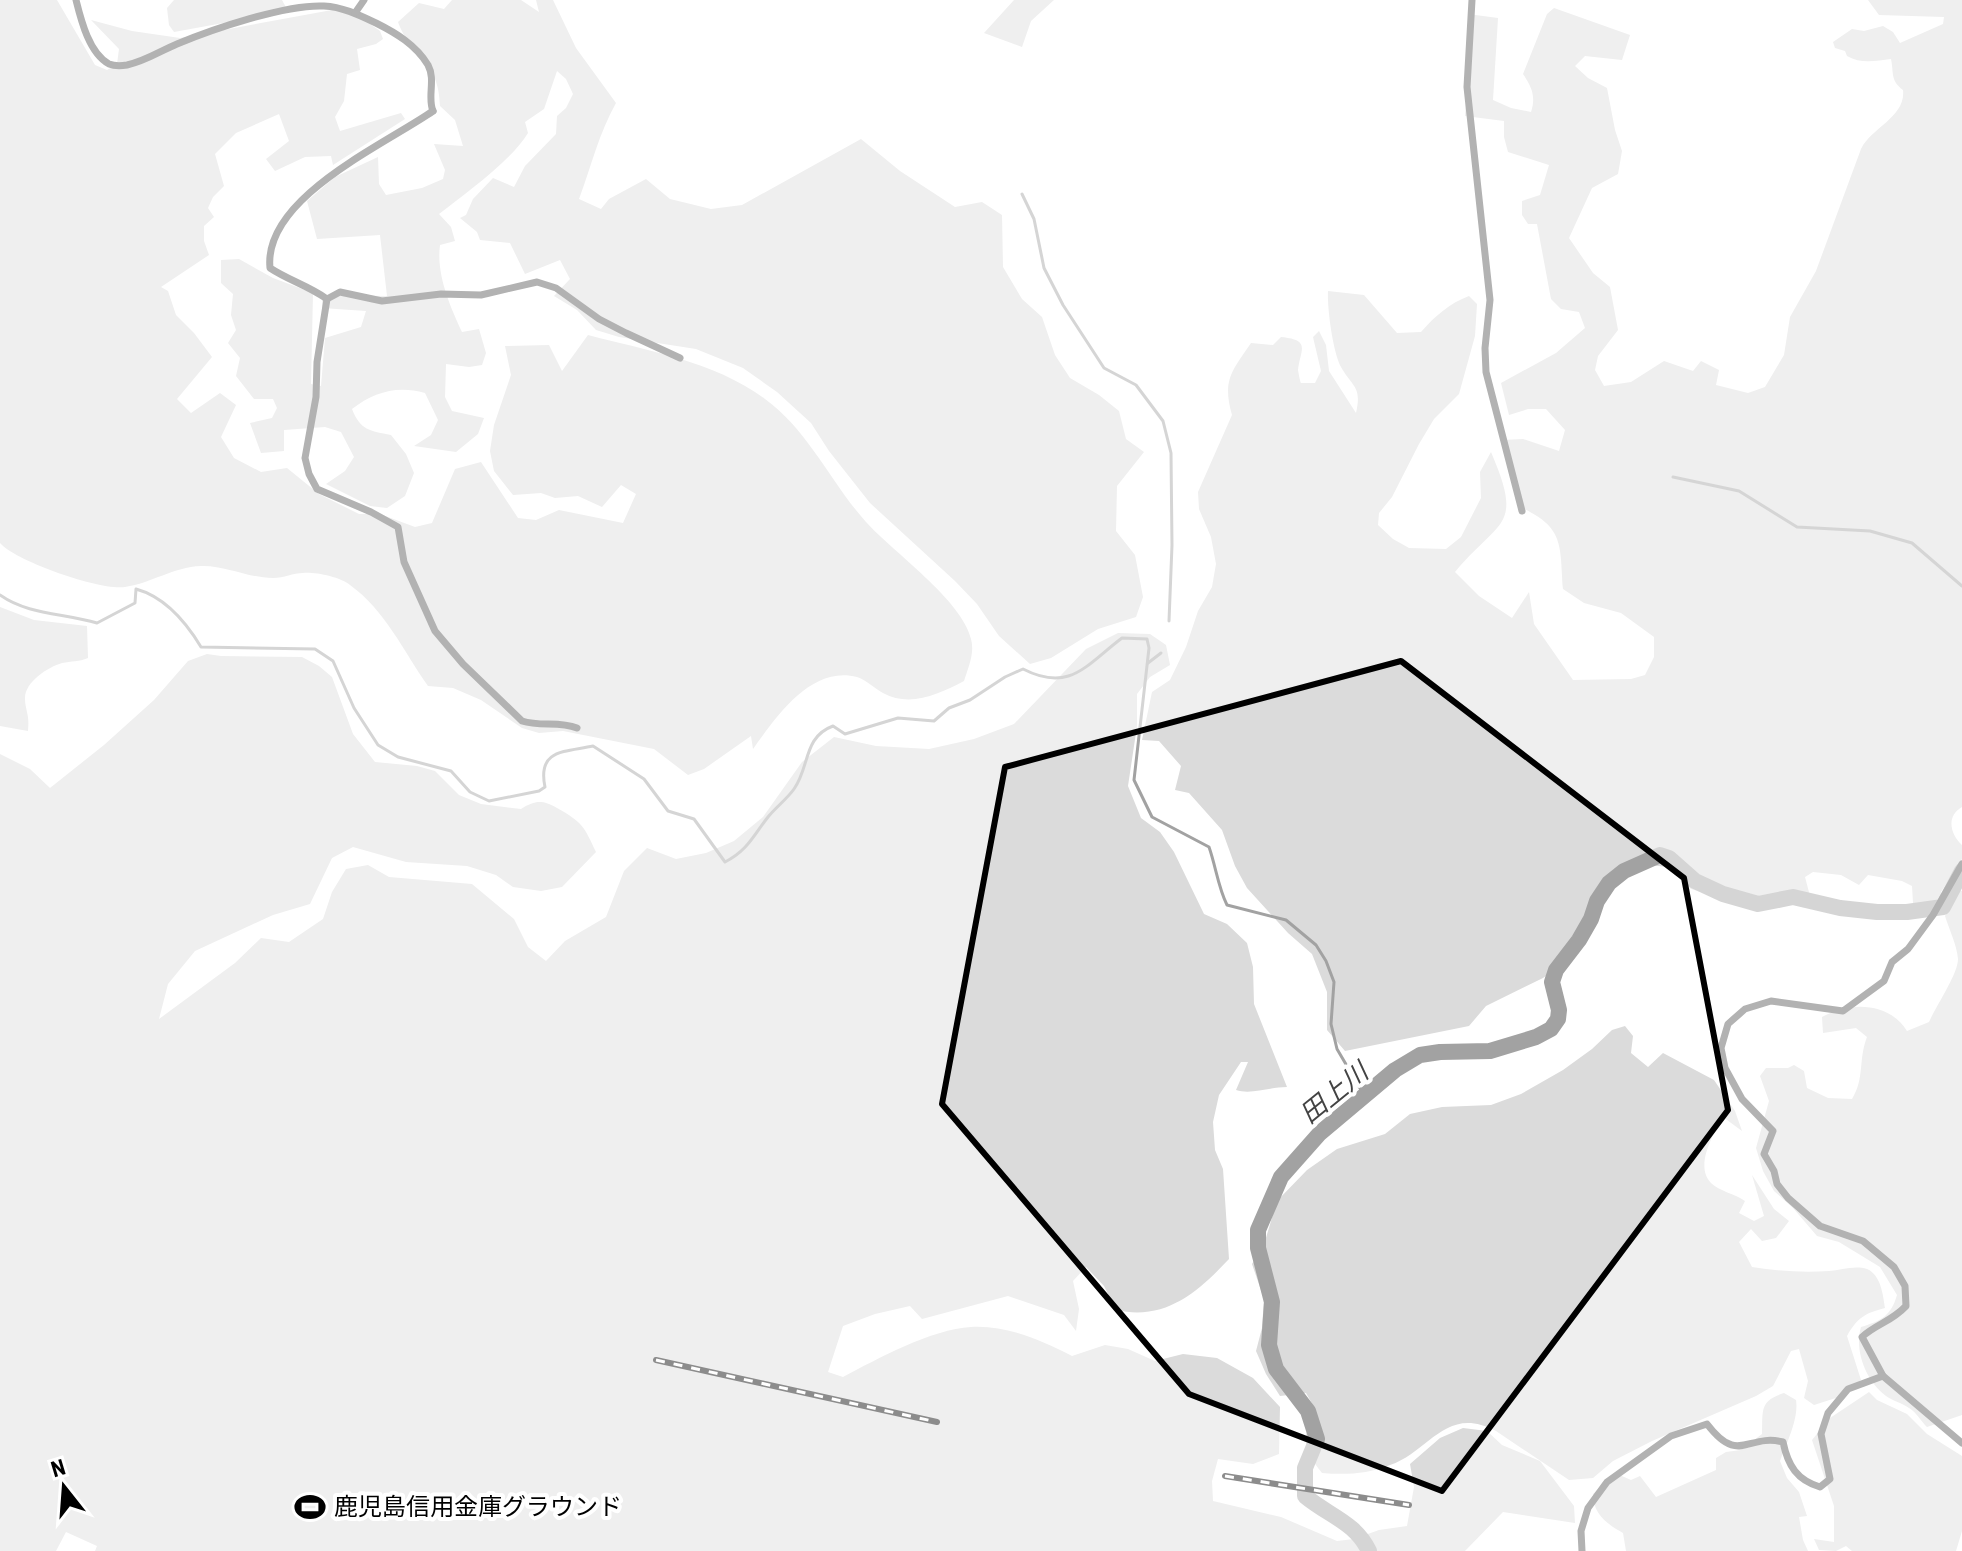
<svg xmlns="http://www.w3.org/2000/svg" width="1962" height="1551" viewBox="0 0 1962 1551" font-family="'Roboto Condensed','Noto Sans JP',sans-serif">
  <style>
    .green { fill: #dbdbdb }
    .lines { fill: none; stroke-linecap: round; stroke-linejoin: round }
    .stream { stroke: #a2a2a2; stroke-width: 3 }
    .river { stroke: #a2a2a2; stroke-width: 16 }
    .minor { stroke: #545454; stroke-width: 7 }
    .rail-casing { stroke: #000; stroke-width: 6 }
    .rail { stroke: #fff; stroke-width: 3; stroke-dasharray: 9; stroke-linecap: butt }
    .marked { fill: none; stroke: #000; stroke-width: 6; stroke-linejoin: round }
    .labels { text-anchor: middle; stroke-width: 8; stroke-linejoin: round; paint-order: stroke }
    .poi-label { font-size: 24px; fill: #000; stroke: #fff; text-anchor: start }
    .water-label { font-size: 26px; font-style: italic; fill: #434343; stroke: #fff }
  </style>
  <rect width="100%" height="100%" fill="#fff"/>
  <!-- green -->
  <g class="green">
    <path d="M 0,0 L 57,0 L 95,65 L 107,70 L 117,64 L 119,49 L 91,20 L 132,31 L 180,38 L 332,10 L 359,16 L 380,31 L 383,39 L 376,44 L 357,49 L 360,70 L 347,74 L 344,101 L 335,117 L 340,131 L 401,113 L 405,119 L 333,165 L 331,156 L 305,157 L 275,171 L 266,159 L 289,141 L 279,114 L 236,133 L 215,154 L 224,186 L 213,197 L 208,208 L 214,217 L 204,226 L 204,241 L 209,255 L 161,287 L 168,291 L 176,315 L 194,333 L 212,357 L 177,399 L 191,413 L 220,393 L 236,405 L 221,437 L 234,458 L 261,472 L 287,468 L 319,494 L 359,514 L 380,514 L 415,527 L 432,523 L 455,469 L 481,462 L 518,518 L 536,520 L 559,510 L 623,523 L 636,494 L 621,485 L 602,507 L 578,496 L 555,498 L 541,493 L 513,495 L 494,471 L 490,451 L 494,425 L 511,375 L 505,346 L 549,345 L 562,371 L 588,335 C 648,351 714,361 765,399 C 808,430 831,483 866,522 C 893,552 962,600 971,639 C 975,653 968,668 964,681 C 939,694 910,708 883,693 C 874,688 866,680 857,677 C 811,665 776,717 753,749 L 751,736 L 704,769 L 688,775 L 654,749 L 563,731 L 539,733 L 522,728 L 481,700 L 453,688 L 428,686 C 404,652 385,610 350,585 C 340,577 316,572 303,573 C 293,573 284,578 273,578 C 248,578 225,565 201,566 C 173,567 152,583 125,587 C 101,591 15,561 0,543 Z"/>
    <polygon points="174,0 282,0 288,11 174,32 169,25 167,8"/>
    <path d="M 452,0 L 521,0 L 539,12 L 536,0 L 553,0 L 576,48 L 616,103 C 599,133 591,167 579,199 L 601,209 L 609,199 L 646,179 L 670,199 L 711,209 L 742,205 L 861,139 L 900,171 L 955,207 L 982,202 L 1002,215 L 1003,267 L 1022,299 L 1042,317 L 1055,355 L 1070,378 L 1099,395 L 1119,411 L 1126,439 L 1144,452 L 1117,486 L 1116,531 L 1135,555 L 1143,597 L 1136,617 L 1098,629 L 1051,658 L 1030,664 L 999,636 L 977,604 L 955,581 L 870,503 L 829,451 L 811,423 L 777,392 L 743,368 L 696,349 L 619,337 L 596,330 L 577,310 L 554,296 L 570,279 L 560,260 L 525,274 L 510,243 L 480,240 L 477,232 L 460,218 L 466,215 L 473,199 L 493,178 L 514,187 L 525,166 L 556,134 L 557,116 L 566,108 L 573,94 L 566,79 L 557,71 L 544,109 L 525,122 L 528,133 C 511,161 466,193 439,214 L 451,227 L 455,241 L 440,245 C 436,274 450,306 462,332 L 479,329 L 486,353 L 482,365 L 469,367 L 446,364 L 445,397 L 452,411 L 484,418 L 478,434 L 456,452 L 414,446 L 431,435 L 438,420 L 425,393 C 397,385 374,392 352,409 C 360,430 370,431 391,435 L 406,454 L 414,473 L 405,496 L 387,508 L 370,506 L 326,484 L 345,471 L 354,457 L 341,432 L 325,427 L 284,430 L 284,451 L 261,453 L 250,423 L 272,418 L 277,408 L 273,399 L 254,399 L 236,376 L 240,358 L 228,343 L 236,330 L 231,315 L 233,294 L 221,283 L 221,260 L 239,259 L 273,278 L 313,293 L 311,384 L 321,386 L 325,338 L 361,327 L 366,311 L 322,308 L 322,295 L 387,296 L 380,235 L 317,239 L 307,201 L 335,177 L 378,157 L 379,184 L 386,195 L 422,188 L 443,179 L 445,170 L 434,144 L 463,146 L 455,120 L 440,106 C 439,59 411,58 398,22 L 419,3 L 444,9 Z"/>
    <polygon points="1014,0 1054,0 1031,21 1022,47 984,33"/>
    <path d="M 1868,0 L 1962,0 L 1962,807 C 1946,816 1950,834 1962,845 L 1962,859 L 1941,892 L 1940,903 L 1928,911 L 1913,903 L 1912,886 L 1902,881 L 1868,875 L 1859,885 L 1841,875 L 1813,872 L 1805,877 L 1811,900 L 1789,901 L 1757,908 L 1691,889 L 1668,867 L 1629,863 L 1613,870 L 1597,889 L 1575,950 L 1567,962 L 1543,978 L 1486,1006 L 1469,1026 L 1345,1051 L 1327,1030 L 1327,992 L 1312,954 L 1288,933 L 1247,888 L 1235,866 L 1222,830 L 1189,793 L 1175,790 L 1181,766 L 1159,741 L 1142,740 L 1152,692 L 1170,680 L 1186,647 L 1198,611 L 1212,587 L 1216,564 L 1211,537 L 1199,509 L 1198,492 L 1232,415 C 1222,380 1232,371 1251,343 L 1273,345 L 1281,337 C 1312,340 1300,350 1298,370 C 1298,370 1300,382 1301,383 L 1315,383 L 1321,371 L 1313,337 L 1319,331 L 1326,345 L 1329,371 L 1356,413 C 1362,386 1353,388 1341,367 C 1333,352 1327,308 1328,291 L 1364,295 L 1397,333 L 1421,332 C 1435,316 1450,303 1469,296 L 1477,304 L 1475,336 L 1459,394 L 1434,419 L 1419,444 L 1392,497 L 1379,513 L 1378,525 L 1393,539 L 1409,548 L 1446,549 L 1461,537 L 1481,498 L 1480,472 L 1491,452 C 1524,529 1500,518 1455,572 L 1479,596 L 1512,618 L 1529,592 L 1534,624 L 1573,680 L 1631,679 L 1645,675 L 1654,657 L 1654,637 L 1621,613 L 1584,603 L 1563,589 C 1560,542 1564,527 1518,506 L 1502,440 L 1523,439 L 1559,451 L 1565,430 L 1546,409 L 1528,409 L 1509,415 L 1501,383 L 1556,353 L 1585,328 L 1579,312 L 1561,309 L 1551,299 L 1537,224 L 1528,224 L 1522,215 L 1522,201 L 1540,195 L 1549,165 L 1508,152 L 1504,137 L 1504,121 L 1465,116 L 1469,58 L 1468,14 L 1498,18 L 1493,100 L 1511,108 L 1531,112 C 1536,97 1532,87 1523,74 L 1547,14 L 1554,8 L 1630,35 L 1622,60 L 1585,56 L 1575,66 L 1588,78 L 1607,88 L 1615,130 L 1622,151 L 1618,174 L 1592,188 L 1569,238 L 1593,273 L 1610,287 L 1618,330 L 1598,356 L 1595,370 L 1604,386 L 1631,382 L 1664,361 L 1693,371 L 1701,361 L 1719,370 L 1716,385 L 1748,393 L 1765,387 L 1784,355 L 1790,317 L 1816,271 L 1861,149 C 1872,127 1906,117 1903,90 C 1890,80 1894,73 1891,59 C 1875,61 1861,64 1847,56 L 1845,51 L 1835,48 L 1833,42 L 1852,29 L 1864,31 L 1883,26 L 1893,32 L 1900,43 L 1943,24 L 1944,17 L 1879,15 Z"/>
    <path d="M 0,607 L 34,620 L 87,626 L 88,658 C 79,662 71,661 62,663 C 48,667 25,682 25,698 C 25,710 30,715 28,731 L 0,726 Z"/>
    <path d="M 1118,633 L 1150,634 L 1166,645 L 1170,665 L 1150,677 L 1137,694 L 1137,726 L 1128,786 L 1141,818 L 1160,832 L 1174,852 L 1204,914 L 1227,924 L 1247,943 L 1253,967 L 1254,1004 L 1287,1087 C 1270,1087 1251,1095 1236,1090 L 1248,1062 L 1241,1062 L 1219,1095 L 1213,1122 L 1215,1150 L 1223,1169 L 1229,1259 C 1197,1293 1165,1321 1116,1310 L 1104,1286 L 1086,1267 L 1073,1281 L 1079,1309 L 1076,1331 L 1064,1315 L 1008,1296 L 922,1319 L 910,1306 L 875,1314 L 843,1326 L 828,1372 L 843,1377 C 877,1359 932,1329 971,1327 C 1007,1325 1041,1340 1072,1356 L 1105,1345 L 1128,1349 L 1155,1361 L 1183,1354 L 1217,1358 L 1253,1378 L 1280,1407 L 1279,1454 L 1253,1464 L 1218,1459 L 1212,1481 L 1213,1501 L 1281,1517 L 1337,1541 L 1354,1539 L 1379,1530 L 1407,1526 L 1414,1487 L 1410,1464 L 1440,1438 L 1463,1428 L 1487,1431 L 1502,1445 L 1540,1461 L 1574,1506 L 1575,1523 L 1503,1512 L 1465,1551 L 95,1551 L 97,1546 L 66,1532 L 56,1551 L 0,1551 L 0,754 L 30,769 L 50,788 L 104,745 L 154,700 L 188,661 L 207,654 L 221,656 L 302,657 L 319,666 L 332,677 L 353,734 L 375,762 L 417,766 L 435,771 L 459,795 L 481,804 L 521,809 C 536,800 542,800 557,808 C 582,822 584,826 596,852 L 562,887 L 541,891 L 513,887 L 496,875 L 467,866 L 406,862 L 353,847 L 332,858 L 310,904 L 273,915 L 195,951 L 168,984 L 159,1019 L 235,963 L 261,938 L 289,942 L 323,919 L 332,892 L 346,869 L 368,865 L 389,877 L 472,884 L 514,919 L 528,947 L 546,961 L 565,941 L 606,917 L 624,871 L 647,848 L 676,859 L 706,853 L 734,841 L 763,817 L 802,762 L 834,737 L 876,746 L 929,749 L 974,739 L 1014,724 L 1086,649 Z"/>
    <path d="M 1959,890 L 1962,891 L 1962,1415 L 1927,1427 C 1921,1421 1916,1412 1909,1408 C 1902,1403 1893,1401 1886,1396 C 1866,1381 1854,1351 1861,1327 C 1881,1321 1891,1316 1897,1295 L 1880,1267 L 1839,1242 L 1817,1236 L 1793,1208 L 1774,1191 L 1763,1171 L 1756,1148 L 1769,1101 L 1760,1076 L 1766,1068 L 1788,1068 L 1794,1065 L 1804,1071 L 1807,1088 L 1828,1098 L 1852,1099 C 1865,1078 1858,1060 1867,1037 L 1856,1028 L 1823,1033 L 1822,1017 C 1850,1001 1889,1002 1907,1031 L 1929,1022 C 1936,1006 1958,974 1958,959 C 1957,945 1949,929 1945,916 Z"/>
    <path d="M 1625,1026 L 1633,1036 L 1631,1053 L 1648,1067 L 1663,1053 L 1714,1080 L 1735,1111 L 1742,1131 L 1723,1117 C 1714,1133 1694,1166 1711,1183 C 1719,1191 1735,1194 1745,1201 L 1739,1213 L 1754,1221 L 1764,1216 L 1752,1175 L 1774,1209 L 1789,1221 L 1776,1238 L 1762,1241 L 1751,1229 L 1739,1242 L 1752,1267 C 1777,1271 1803,1273 1829,1271 C 1841,1270 1855,1265 1867,1269 C 1881,1275 1883,1295 1885,1308 C 1865,1313 1857,1318 1847,1336 L 1861,1380 L 1842,1396 L 1814,1405 L 1804,1398 L 1808,1381 L 1799,1349 L 1791,1351 L 1773,1386 L 1756,1396 L 1652,1441 L 1613,1461 L 1593,1478 L 1569,1480 L 1496,1431 C 1446,1404 1429,1452 1390,1465 C 1367,1474 1346,1475 1322,1473 C 1300,1445 1304,1440 1314,1407 L 1306,1393 L 1280,1396 L 1266,1374 L 1256,1351 L 1262,1328 L 1264,1299 L 1252,1264 L 1265,1241 L 1277,1201 L 1307,1170 L 1337,1149 L 1385,1134 L 1410,1114 L 1442,1107 L 1491,1105 L 1521,1094 L 1563,1070 L 1592,1049 L 1612,1030 Z"/>
    <polygon points="1869,1392 1877,1400 1907,1414 1927,1434 1962,1456 1962,1531 1956,1551 1852,1551 1846,1546 1836,1551 1819,1550 1814,1539 1834,1542 1834,1506 1812,1440 1830,1418"/>
    <path d="M 1784,1393 L 1796,1400 C 1799,1419 1786,1444 1780,1461 L 1787,1478 L 1799,1492 L 1807,1516 L 1799,1517 L 1803,1540 L 1808,1551 L 1626,1551 L 1623,1533 C 1607,1524 1593,1514 1593,1494 L 1615,1473 L 1631,1480 L 1640,1476 L 1656,1497 L 1716,1470 L 1716,1458 L 1726,1452 L 1741,1450 L 1762,1434 C 1763,1410 1759,1401 1784,1393 Z"/>
  </g>
  <g class="lines">
    <!-- stream -->
    <g class="stream">
      <polyline points="1022,194 1034,219 1044,268 1063,305 1104,368 1136,385 1163,421 1171,453 1172,545 1169,621"/>
      <polyline points="1673,477 1739,491 1797,527 1870,531 1912,543 1962,586"/>
      <path d="M 0,595 C 28,615 64,613 97,623 L 135,603 L 136,589 C 165,597 186,622 201,647 L 315,649 L 333,661 L 354,708 L 378,745 L 398,757 L 451,771 L 470,792 L 489,801 L 539,791 L 545,787 C 537,749 565,752 593,746 L 644,779 L 668,811 L 694,819 L 725,862 C 748,850 753,836 768,817 C 776,807 787,799 794,789 C 810,767 803,737 833,726 L 845,734 L 898,718 L 934,721 L 949,708 L 970,700 L 1005,677 L 1023,669 C 1070,693 1086,665 1122,638 L 1147,639 L 1149,648 L 1134,780 L 1152,817 L 1209,847 C 1216,867 1218,887 1227,905 L 1286,920 L 1316,945 L 1326,961 L 1334,982 L 1331,1024 L 1337,1049 L 1364,1095"/>
      <polyline points="1148,663 1161,653"/>
    </g>
    <!-- river -->
    <path class="river" d="M 1369,1551 C 1355,1522 1329,1516 1305,1496 L 1305,1468 L 1317,1439 L 1308,1411 L 1276,1369 L 1269,1345 L 1272,1302 L 1258,1248 L 1258,1230 L 1281,1177 L 1320,1133 L 1395,1070 L 1420,1055 L 1440,1052 L 1490,1051 L 1536,1037 L 1551,1029 L 1558,1019 L 1559,1010 L 1552,982 L 1556,970 L 1579,940 L 1591,919 L 1597,901 L 1609,883 L 1624,871 L 1660,855 L 1669,858 L 1695,881 L 1723,894 L 1758,904 L 1793,897 L 1840,908 L 1877,912 L 1907,912 L 1943,907 L 1962,871"/>
    <!-- minor -->
    <g class="minor">
      <path d="M 76,0 C 81,20 89,53 109,64 C 114,66 121,66 127,65 C 146,61 160,51 177,44 C 213,29 286,4 324,6 C 343,7 359,15 376,23 C 396,33 416,45 428,65 C 436,80 427,97 433,111"/>
      <polyline points="1472,0 1467,87 1490,300 1485,348 1486,372 1522,511"/>
      <polyline points="355,13 364,0"/>
      <path d="M 433,111 C 384,145 263,198 270,268 C 288,280 309,286 327,299 L 340,292 L 382,301 L 441,294 L 481,295 L 537,282 L 556,288 L 599,319 L 626,333 L 680,358"/>
      <path d="M 327,299 L 317,362 L 316,397 L 305,458 L 309,474 L 317,489 L 371,512 L 398,527 L 404,562 L 435,631 L 463,664 L 522,721 C 540,727 559,721 577,728"/>
      <path d="M 1962,864 L 1933,915 L 1908,949 L 1892,962 L 1884,981 L 1843,1011 L 1771,1001 L 1745,1009 L 1728,1024 L 1721,1048 L 1725,1068 L 1742,1099 L 1773,1131 L 1764,1154 L 1774,1171 L 1777,1184 L 1788,1198 L 1820,1226 L 1863,1241 L 1894,1267 L 1905,1286 L 1906,1306 C 1891,1322 1876,1324 1862,1337 L 1883,1376 L 1962,1443"/>
      <path d="M 1582,1551 L 1581,1531 L 1588,1508 L 1607,1482 L 1671,1436 L 1707,1424 C 1739,1466 1747,1433 1783,1442 C 1788,1466 1797,1480 1820,1487 L 1830,1479 L 1821,1434 L 1828,1413 L 1848,1389 L 1883,1376"/>
    </g>
    <!-- rail casing -->
    <g class="rail-casing">
      <g id="rail">
        <polyline points="656,1360 937,1422"/>
        <polyline points="1225,1476 1409,1505"/>
      </g>
    </g>
    <!-- rail -->
    <use href="#rail" class="rail"/>
  </g>
  <!-- marked area -->
  <path d="M0 0H1962V1551H0ZM 1401,661 L 1684,878 L 1728,1110 L 1442,1491 L 1189,1394 L 942,1104 L 1005,767 Z" fill="#fff" fill-opacity=".55" fill-rule="evenodd"/>
  <path class="marked" d="M 1401,661 L 1684,878 L 1728,1110 L 1442,1491 L 1189,1394 L 942,1104 L 1005,767 Z"/>
  <!-- icons -->
  <defs>
    <g id="stadium-bare" transform="scale(2.4)"><path d="M0-5a6.5 5 0 1 0 0 10a6.5 5 0 1 0 0-10ZM-3.5-1.8h7v3.6h-7Z" fill="#000" stroke="#fff" stroke-width="2.5" paint-order="stroke"/></g>
  </defs>
  <g fill-rule="evenodd">
    <use href="#stadium-bare" x="310" y="1507"/>
  </g>
  <g class="labels">
    <!-- poi labels -->
    <g class="poi-label">
      <text x="334" y="1515">鹿児島信用金庫グラウンド</text>
    </g>
    <!-- water labels -->
    <g class="water-label">
      <text transform="translate(1334 1093) rotate(-39)" y="9">田上川</text>
    </g>
  </g>
  <!-- north arrow -->
  <g transform="translate(64 1487) rotate(343)" stroke="#ffffff" stroke-width="6" paint-order="stroke">
  <path d="M0-6L14 30L0 20L-14 30Z" fill="#000000"/>
  <text y="-12" font-size="22" font-weight="bold" text-anchor="middle" fill="#000000">N</text>
  </g>
</svg>
